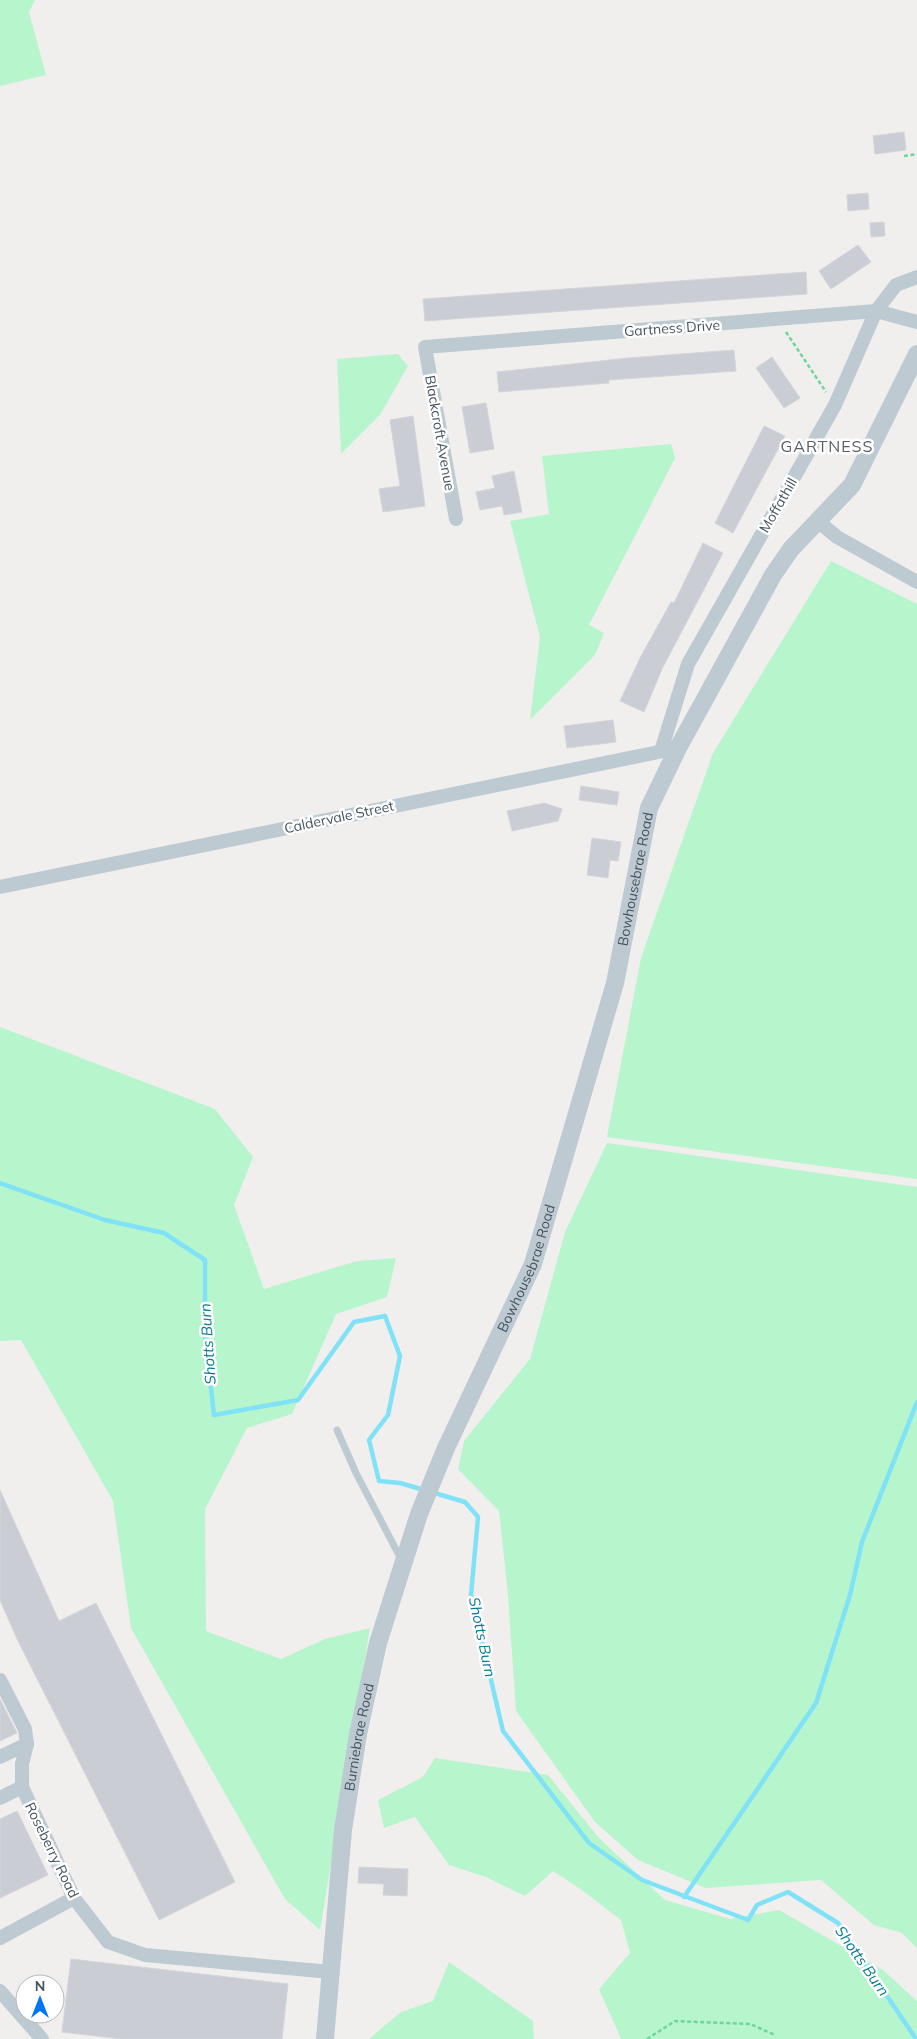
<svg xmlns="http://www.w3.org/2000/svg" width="917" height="2039" viewBox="0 0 917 2039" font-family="Mulish,sans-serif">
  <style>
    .green { fill: #b7f5cd }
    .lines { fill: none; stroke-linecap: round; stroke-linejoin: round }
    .stream { stroke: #7fe2f7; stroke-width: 4.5 }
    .building { fill: #caced4; stroke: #d2d5db }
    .path { stroke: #6bd79e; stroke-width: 2.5; stroke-dasharray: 4 2.5; stroke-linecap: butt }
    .service { stroke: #bdcad2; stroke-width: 7 }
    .minor { stroke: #bdcad2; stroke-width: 14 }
    .tertiary { stroke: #bdcad2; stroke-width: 18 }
    .labels { text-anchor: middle; stroke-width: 5; stroke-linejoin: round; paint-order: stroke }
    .street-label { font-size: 14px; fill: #44535e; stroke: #fff }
    .water-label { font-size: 15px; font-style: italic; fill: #037b94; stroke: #fff }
    .quarter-label { font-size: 16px; letter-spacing: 1px; fill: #5a5f64; stroke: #fff }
  </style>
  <rect width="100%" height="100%" fill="#f1eeee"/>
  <!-- green -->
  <g class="green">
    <polygon points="0,0 35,0 29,12 46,75 0,86"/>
    <polygon points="398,354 408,366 380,415 341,454 337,359"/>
    <polygon points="671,444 675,458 589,625 604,633 595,655 530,720 540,637 510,521 549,514 542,456"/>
    <polygon points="831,561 917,604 917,1179 607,1137 641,958 713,753"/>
    <polygon points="0,1027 215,1109 253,1157 234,1205 264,1289 357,1261 396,1258 387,1297 336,1314 292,1414 247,1428 205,1509 206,1631 281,1659 325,1639 370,1628 320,1930 285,1899 131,1628 113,1501 21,1340 0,1341"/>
    <polygon points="607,1143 917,1187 917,1948 902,1933 874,1925 821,1880 706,1888 638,1860 595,1822 516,1711 508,1595 499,1511 458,1469 464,1441 530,1359 565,1232"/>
    <polygon points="435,1758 548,1775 599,1838 665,1900 730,1919 779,1910 883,1970 917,2001 917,2039 621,2039 599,1989 630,1953 621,1920 579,1888 553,1871 525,1896 486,1877 449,1865 415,1817 384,1828 378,1800 423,1777"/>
    <polygon points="449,1962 533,2021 534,2039 369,2039 401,2012 433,2001"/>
  </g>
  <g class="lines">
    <!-- stream -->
    <g class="stream">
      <polyline points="0,1183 105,1220 164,1233 205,1260 205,1335 214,1415 298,1400 354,1322 385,1316 400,1356 388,1415 369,1440 379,1481 400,1483 424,1490"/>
      <polyline points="431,1492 465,1502 478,1517 471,1595 503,1731 589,1843 642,1880 748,1920 757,1905 788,1892 838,1923 916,2039"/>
      <polyline points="684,1897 816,1703 850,1595 862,1542 917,1402"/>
    </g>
  </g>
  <!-- building -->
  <g class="building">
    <polygon points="904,132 906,150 875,154 873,136"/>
    <polygon points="868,193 869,209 848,211 847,195"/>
    <polygon points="884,222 885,236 871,237 870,223"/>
    <polygon points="858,245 871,262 831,289 819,271"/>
    <polygon points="806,272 807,294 425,321 423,299"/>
    <polygon points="734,350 736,371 609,380 609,383 499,392 497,372 628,358"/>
    <polygon points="772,357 800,398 784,408 756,368"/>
    <polygon points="486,403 494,449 470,453 462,407"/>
    <polygon points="413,416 425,506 383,512 379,489 400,486 390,420"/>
    <polygon points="764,426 785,436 733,533 715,523"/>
    <polygon points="514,471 522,512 504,515 502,506 480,510 476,492 495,488 492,476"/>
    <polygon points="703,543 723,553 662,669 644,712 620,701 640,658 671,602 674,603"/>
    <polygon points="613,720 616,742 567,748 564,726"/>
    <polygon points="581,786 619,792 617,805 579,800"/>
    <polygon points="544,803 562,809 558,821 512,831 507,811"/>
    <polygon points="592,838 621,842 618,861 610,860 608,878 587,875"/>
    <polygon points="0,1490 59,1621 96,1603 235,1882 159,1920 17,1639 0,1600"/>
    <polygon points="0,1699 17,1733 0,1741"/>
    <polygon points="17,1811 48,1875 0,1898 0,1819"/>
    <polygon points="359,1867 408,1869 407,1896 383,1895 384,1884 358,1883"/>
    <polygon points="71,1959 288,1984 282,2039 121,2039 62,2032"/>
  </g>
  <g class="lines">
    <!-- path -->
    <g class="path">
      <polyline points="904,156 917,154"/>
      <polyline points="786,332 826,392"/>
      <polyline points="647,2039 675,2021 750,2024 775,2035"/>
    </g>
    <!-- service -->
    <polyline class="service" points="337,1430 356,1473 401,1559"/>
    <!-- minor -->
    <g class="minor">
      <polyline points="456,519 425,347 876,311 917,322"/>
      <polyline points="819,522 837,537 917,582"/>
      <polyline points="661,751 688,664 835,405 876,311 896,285 917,277"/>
      <polyline points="0,887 678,748"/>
      <polyline points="0,1680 25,1729 27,1744 22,1764 22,1787 74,1898 108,1942 145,1955 331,1972"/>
      <polyline points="0,1757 27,1744"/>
      <polyline points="0,1798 22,1787"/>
      <polyline points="0,1938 74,1898"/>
      <polyline points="0,1991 42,2039"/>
    </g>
    <!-- tertiary -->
    <path class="tertiary" id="s1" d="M 325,2039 L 343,1830 L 358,1734 L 378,1643 L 419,1514 L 446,1448 L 533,1264 L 615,983 L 649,808 L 678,748 L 773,575 L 791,549 L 852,485 L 917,354"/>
  </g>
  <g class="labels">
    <!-- street labels -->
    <g class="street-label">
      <text transform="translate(672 328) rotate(-4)" y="5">Gartness Drive</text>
      <text transform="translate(440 433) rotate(80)" y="5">Blackcroft Avenue</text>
      <text transform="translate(778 505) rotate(-60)" y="5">Moffathill</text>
      <text transform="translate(339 817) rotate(-12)" y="5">Caldervale Street</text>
      <text dy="5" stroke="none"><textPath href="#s1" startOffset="1209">Bowhousebrae Road</textPath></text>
      <text dy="5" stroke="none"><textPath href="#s1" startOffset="804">Bowhousebrae Road</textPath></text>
      <text dy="5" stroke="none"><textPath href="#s1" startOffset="304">Burniebrae Road</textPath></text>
      <text transform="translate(52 1850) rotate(64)" y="5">Roseberry Road</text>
    </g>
    <!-- water labels -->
    <g class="water-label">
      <text transform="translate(208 1344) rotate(-94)" y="5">Shotts Burn</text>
      <text transform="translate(482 1637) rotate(78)" y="5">Shotts Burn</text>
      <text transform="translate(862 1961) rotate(55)" y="5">Shotts Burn</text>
    </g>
    <!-- quarter labels -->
    <g class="quarter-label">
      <text x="827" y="452">GARTNESS</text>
    </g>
  </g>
  <!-- north arrow -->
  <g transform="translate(40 1999)"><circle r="24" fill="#ffffff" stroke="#b4babf"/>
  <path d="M0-4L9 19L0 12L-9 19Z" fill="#0276f7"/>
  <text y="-8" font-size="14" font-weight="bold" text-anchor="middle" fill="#44535e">N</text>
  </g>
</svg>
